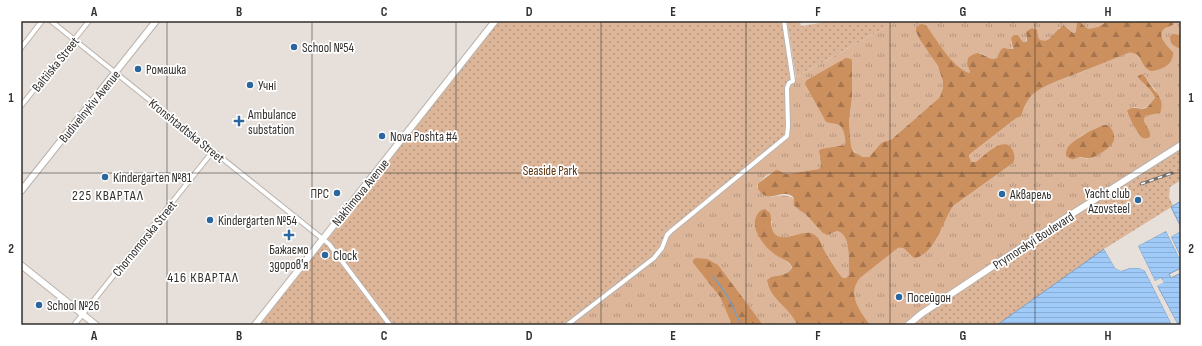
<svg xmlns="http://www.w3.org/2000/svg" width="1202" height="346" viewBox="0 0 1202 346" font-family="'Sofia Sans Condensed',sans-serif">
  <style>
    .grass { fill: url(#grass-tufts); fill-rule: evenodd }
    .forest { fill: url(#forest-firs) }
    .park { fill: url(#park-dots) }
    .water { fill: url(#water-rules); stroke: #7f9cbb }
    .pier { fill: #e6dfda }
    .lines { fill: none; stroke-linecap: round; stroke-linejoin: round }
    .stream { stroke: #7f9cbb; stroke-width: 1.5 }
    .street-casing { stroke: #b9b3ae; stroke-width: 6 }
    .secondary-casing { stroke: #b9b3ae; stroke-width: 8 }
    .street { stroke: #fff; stroke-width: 4 }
    .secondary { stroke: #fff; stroke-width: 6 }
    .rail-casing { stroke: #736f6c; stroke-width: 3 }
    .rail { stroke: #fff; stroke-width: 1.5; stroke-dasharray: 4.5; stroke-linecap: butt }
    .grid { fill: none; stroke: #322f2d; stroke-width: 1; stroke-opacity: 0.55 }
    .poi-dot { fill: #2c669e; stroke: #fff; stroke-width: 1.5 }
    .labels { text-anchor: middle; stroke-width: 3.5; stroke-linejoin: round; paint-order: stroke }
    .poi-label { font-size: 13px; fill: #322f2d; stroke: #fff; text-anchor: start }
    .street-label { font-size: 13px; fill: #322f2d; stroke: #fff }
    .park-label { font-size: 13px; fill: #5b320c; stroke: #fff }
    .neighbourhood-label { font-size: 14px; letter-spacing: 1px; fill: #322f2d; stroke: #fff }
    .neatline { fill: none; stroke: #322f2d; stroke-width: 1.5 }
    .grid-label { font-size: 13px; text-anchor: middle; font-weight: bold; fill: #322f2d }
  </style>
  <defs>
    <pattern id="grass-tufts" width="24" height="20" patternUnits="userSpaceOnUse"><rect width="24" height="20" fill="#ddb699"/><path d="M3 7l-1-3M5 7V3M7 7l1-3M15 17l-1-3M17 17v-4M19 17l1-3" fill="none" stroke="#b4947d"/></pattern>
    <pattern id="forest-firs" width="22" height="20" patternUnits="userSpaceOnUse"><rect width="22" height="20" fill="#cc8f5e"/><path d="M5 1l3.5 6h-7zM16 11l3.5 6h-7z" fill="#a6754e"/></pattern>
    <pattern id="park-dots" width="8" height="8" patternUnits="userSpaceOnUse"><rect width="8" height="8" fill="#ddb699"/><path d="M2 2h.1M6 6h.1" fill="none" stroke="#b4947d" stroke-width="1.8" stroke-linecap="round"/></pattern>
    <pattern id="water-rules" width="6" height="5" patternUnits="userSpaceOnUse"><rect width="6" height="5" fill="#a0caf8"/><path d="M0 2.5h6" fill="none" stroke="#8aaed5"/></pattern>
  </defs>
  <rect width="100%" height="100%" fill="#e6dfda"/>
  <!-- grass -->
  <g class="grass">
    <path d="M 897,21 L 1077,21 L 1076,31 L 1075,33 L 1073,33 L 1067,27 L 1060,27 C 1054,33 1049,45 1039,39 L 1038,33 L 1035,28 C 1023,27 1027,36 1026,42 L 1023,42 L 1018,35 L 1011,38 L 1012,49 L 1008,48 L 1000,51 L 997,58 L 992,59 L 980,53 L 967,64 L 970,72 L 969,73 C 950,66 937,40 926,25 L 916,32 C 924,52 953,72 940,97 L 892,139 L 881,143 L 869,157 L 866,158 L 863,157 L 855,152 L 851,146 L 849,121 L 852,97 L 806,86 L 826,122 C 830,124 835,123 839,125 C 844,128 846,140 845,145 L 819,153 L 821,166 L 819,169 L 788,174 C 784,174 782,171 779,171 C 771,170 760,180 757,187 L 770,197 C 778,196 785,194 793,198 L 795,205 L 825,234 L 828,234 L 837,231 C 852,235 848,262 849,275 L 846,278 L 843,278 L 841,276 L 824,251 L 822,244 L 808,233 L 785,237 L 778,237 C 772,232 771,228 772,221 L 755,220 L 757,231 L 791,266 C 792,277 776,274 769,278 L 767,283 C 773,300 791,308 797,325 L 763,325 L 754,314 L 693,263 L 720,297 L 732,325 L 568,325 L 652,262 L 658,256 L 668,237 L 787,90 L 791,80 Z"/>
    <path d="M 1080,21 L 1108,21 C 1103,24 1093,32 1086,29 C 1084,27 1082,23 1080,21 Z"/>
    <path d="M 1174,21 L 1181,21 L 1181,35 L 1175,34 L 1178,48 L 1181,49 L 1181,142 L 1062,217 L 920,311 L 904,325 L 870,325 C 859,310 847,294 860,278 L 898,248 C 904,247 907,251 911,256 L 953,206 L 1013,163 L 995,147 L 976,162 L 971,162 L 969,159 L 970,154 L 1015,119 C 1025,116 1024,101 1034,93 C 1048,83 1066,78 1082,72 C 1097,65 1112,59 1127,53 L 1134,52 L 1141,60 L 1173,52 C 1169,47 1156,37 1164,29 C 1168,25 1171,27 1174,21 ZM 1140,75 L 1145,75 L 1149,83 L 1156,91 L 1155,114 L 1145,116 L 1144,121 L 1149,130 L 1139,134 L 1127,112 L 1134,107 C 1146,110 1148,107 1155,98 C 1152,90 1144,84 1138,78 ZM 1100,126 L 1088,159 L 1078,157 L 1069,146 L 1082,135 Z"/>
  </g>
  <!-- forest -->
  <g class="forest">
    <path d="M 1077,21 L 1080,21 L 1085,27 L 1089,29 L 1098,27 L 1108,21 L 1174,21 L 1173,25 C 1170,26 1166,27 1164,29 C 1156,37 1169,47 1173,52 C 1174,64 1162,70 1151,71 C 1140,67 1142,50 1128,53 C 1112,59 1097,66 1081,72 C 1066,78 1045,84 1033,94 C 1027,100 1024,108 1021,116 L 1015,119 L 970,154 L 969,156 L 971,162 L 976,162 C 984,156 1005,133 1013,151 C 1015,156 1015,159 1013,163 L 953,206 C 942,222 936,253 915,258 C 908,255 906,246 898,248 L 860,278 C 847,294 859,310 870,325 L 797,325 C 791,308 769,299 767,280 L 771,277 C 779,275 789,276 792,267 C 788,259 778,258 772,252 C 763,245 751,229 756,217 C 758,212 761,210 765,209 L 770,213 C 772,219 770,225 773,231 C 780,246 803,228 813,234 C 820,237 822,246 825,252 C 830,260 835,268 841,276 L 843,278 L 846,278 L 849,275 C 848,262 852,235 837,231 L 827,235 L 823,233 C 817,227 812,221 806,215 C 803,212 797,209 794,205 C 793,202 795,198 792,196 C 780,189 768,205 758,189 L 758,184 L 760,182 L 776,170 C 781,170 783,174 788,174 L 819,169 L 821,166 L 819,151 L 821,149 L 845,145 C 846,140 844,128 839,125 C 835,123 830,124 826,122 L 806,86 L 805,83 L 807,80 L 846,58 L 851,59 L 852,61 L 852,97 L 849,121 L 851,146 L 854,152 L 863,157 L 869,157 L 881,143 L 892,139 L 940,97 L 943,88 L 943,81 L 938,66 L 920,40 L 916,32 L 916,28 L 921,24 L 926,25 C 937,40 951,66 969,73 L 970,72 L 967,64 L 968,58 C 979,49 981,55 992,59 L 997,58 L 1000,51 L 1003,48 L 1013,49 L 1011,38 L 1014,35 L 1018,35 L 1023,42 L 1026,42 L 1027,41 L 1026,32 C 1029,28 1033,27 1037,30 L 1039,39 C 1052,46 1054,27 1065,26 L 1073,33 L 1075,33 L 1076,31 Z"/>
    <path d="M 1173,34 L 1175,34 L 1181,35 L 1181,49 C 1175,47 1170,44 1170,37 Z"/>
    <path d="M 1142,74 L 1144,75 C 1147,78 1148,83 1151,86 C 1158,95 1165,101 1160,113 L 1145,116 L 1144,121 L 1149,130 L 1150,134 L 1150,137 C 1147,138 1146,139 1143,138 C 1138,135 1129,117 1127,111 C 1134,104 1139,111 1146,108 C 1149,106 1152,101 1155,98 C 1152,90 1144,84 1138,78 L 1138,76 Z"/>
    <path d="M 1105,125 L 1109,126 C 1120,139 1112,146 1101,153 C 1097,155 1093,158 1089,158 C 1087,159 1083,157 1080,157 C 1073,158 1075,162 1066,156 C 1066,153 1066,150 1068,147 C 1073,140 1097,126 1105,125 Z"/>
    <polygon points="696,258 707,259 718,265 763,325 732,325 720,297 693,263 693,260"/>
  </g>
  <!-- park -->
  <g class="park">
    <polygon points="497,21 783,21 793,79 788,85 787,133 783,138 670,231 663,249 652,262 568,325 255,325"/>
    <polygon points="787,21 800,21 801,26 833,21 897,21 796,77"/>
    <polygon points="1181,148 1181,180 1170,187 1169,197 1173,206 1104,249 997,325 912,325 922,316 1066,221"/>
  </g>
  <!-- water -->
  <g class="water">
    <polygon points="1181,201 1181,227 1171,207"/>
    <polygon points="1166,231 1181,261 1181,268 1169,274 1171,278 1181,273 1181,325 1178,325 1157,285 1163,282 1162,278 1155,281 1138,246"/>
    <polygon points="1179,232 1181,235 1181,258 1171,237"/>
    <polygon points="1104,249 1115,268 1122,271 1130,268 1139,268 1145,271 1172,325 997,325"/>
  </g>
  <!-- pier -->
  <g class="pier">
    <polygon points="1166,229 1168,230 1170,235 1179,230 1181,231 1181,235 1179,232 1171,237 1181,258 1181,261 1166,231 1138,246 1155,281 1161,278 1164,282 1157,286 1178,325 1175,325 1155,286 1156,284 1161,281 1156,283 1153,283 1136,246 1137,244"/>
    <polygon points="1105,248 1116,267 1122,269 1130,266 1139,266 1147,270 1174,325 1172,325 1145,271 1139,268 1130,268 1121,271 1115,268 1104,249"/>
  </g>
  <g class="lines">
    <!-- stream -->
    <polyline class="stream" points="713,276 728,297 741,325"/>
    <!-- street casing -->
    <g class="street-casing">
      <g id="street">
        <polyline points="51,21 329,244 390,325"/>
        <polyline points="21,48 42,21"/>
        <polyline points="21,106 89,21"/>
        <polyline points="74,325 213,151"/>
        <polyline points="567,325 654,258 662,248 667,235 671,231 787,136 788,126 787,88 789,83 793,81 784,21"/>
      </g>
    </g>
    <!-- secondary casing -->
    <g class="secondary-casing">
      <g id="secondary">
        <polyline points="21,191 156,21"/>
        <polyline points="21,265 96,325"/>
        <polyline points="255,325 495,21"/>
        <polyline points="908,325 921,314 1064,219 1181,145"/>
      </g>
    </g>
    <!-- street -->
    <use href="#street" class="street"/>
    <!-- secondary -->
    <use href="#secondary" class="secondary"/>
    <!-- rail casing -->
    <g class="rail-casing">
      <polyline id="rail" points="1141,184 1172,173"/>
    </g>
    <!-- rail -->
    <use href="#rail" class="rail"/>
  </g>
  <!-- grid -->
  <path class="grid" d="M 167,21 L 167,325M 312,21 L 312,325M 456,21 L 456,325M 601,21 L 601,325M 746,21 L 746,325M 890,21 L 890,325M 1035,21 L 1035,325M 21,173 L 1181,173"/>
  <!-- markers -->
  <g class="poi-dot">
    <circle cx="294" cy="47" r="4"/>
    <circle cx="138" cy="69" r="4"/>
    <circle cx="250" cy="85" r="4"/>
    <path d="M237 115h4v4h4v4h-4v4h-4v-4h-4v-4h4z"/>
    <circle cx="382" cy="136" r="4"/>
    <circle cx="105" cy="177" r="4"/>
    <circle cx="337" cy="193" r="4"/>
    <circle cx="1002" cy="194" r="4"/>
    <circle cx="1138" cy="200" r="4"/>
    <circle cx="210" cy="220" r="4"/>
    <path d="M287 229h4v4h4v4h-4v4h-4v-4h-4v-4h4z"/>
    <circle cx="325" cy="255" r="4"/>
    <circle cx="899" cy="297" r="4"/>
    <circle cx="39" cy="305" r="4"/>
  </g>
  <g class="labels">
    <!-- poi labels -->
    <g class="poi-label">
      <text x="302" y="52">School №54</text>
      <text x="146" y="74">Ромашка</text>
      <text x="258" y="90">Учні</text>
      <text x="248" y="119">Ambulance<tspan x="248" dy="15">substation</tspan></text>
      <text x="390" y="141">Nova Poshta #4</text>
      <text x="113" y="182">Kindergarten №81</text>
      <text x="329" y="198" text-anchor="end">ПРС</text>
      <text x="1130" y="198" text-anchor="end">Yacht club<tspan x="1130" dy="15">Azovsteel</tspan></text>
      <text x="1010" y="199">Акварель</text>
      <text x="218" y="225">Kindergarten №54</text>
      <text x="289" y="254" text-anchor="middle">Бажаємо<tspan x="289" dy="15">здоров'я</tspan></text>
      <text x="333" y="260">Clock</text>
      <text x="907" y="302">Посейдон</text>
      <text x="47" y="310">School №26</text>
    </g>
    <!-- street labels -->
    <g class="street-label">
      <text transform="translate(55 64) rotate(-51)" y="5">Baltiiska Street</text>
      <text transform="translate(89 106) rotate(-51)" y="5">Budivelnykiv Avenue</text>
      <text transform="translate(187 130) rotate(39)" y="5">Kronshtadtska Street</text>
      <text transform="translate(360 192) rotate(-51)" y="5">Nakhimova Avenue</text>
      <text transform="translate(144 238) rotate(-51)" y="5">Chornomorska Street</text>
      <text transform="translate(1033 240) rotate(-33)" y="5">Prymorskyi Boulevard</text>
    </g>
    <!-- park labels -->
    <g class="park-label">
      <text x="550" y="175">Seaside Park</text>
    </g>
    <!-- neighbourhood labels -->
    <g class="neighbourhood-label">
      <text x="108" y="200">225 КВАРТАЛ</text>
      <text x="203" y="282">416 КВАРТАЛ</text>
    </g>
  </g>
  <!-- border -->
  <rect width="1202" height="346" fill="none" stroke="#ffffff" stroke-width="44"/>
  <rect x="22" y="22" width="1158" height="302" class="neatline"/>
  <g class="grid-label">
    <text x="94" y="16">A</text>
    <text x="239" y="16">B</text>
    <text x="384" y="16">C</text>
    <text x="529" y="16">D</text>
    <text x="673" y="16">E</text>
    <text x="818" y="16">F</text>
    <text x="963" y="16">G</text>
    <text x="1108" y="16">H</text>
    <text x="11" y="102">1</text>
    <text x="1191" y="102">1</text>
    <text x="11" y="253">2</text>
    <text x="1191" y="253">2</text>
    <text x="94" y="340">A</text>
    <text x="239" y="340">B</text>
    <text x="384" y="340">C</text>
    <text x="529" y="340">D</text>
    <text x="673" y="340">E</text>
    <text x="818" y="340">F</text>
    <text x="963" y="340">G</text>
    <text x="1108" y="340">H</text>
  </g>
</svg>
